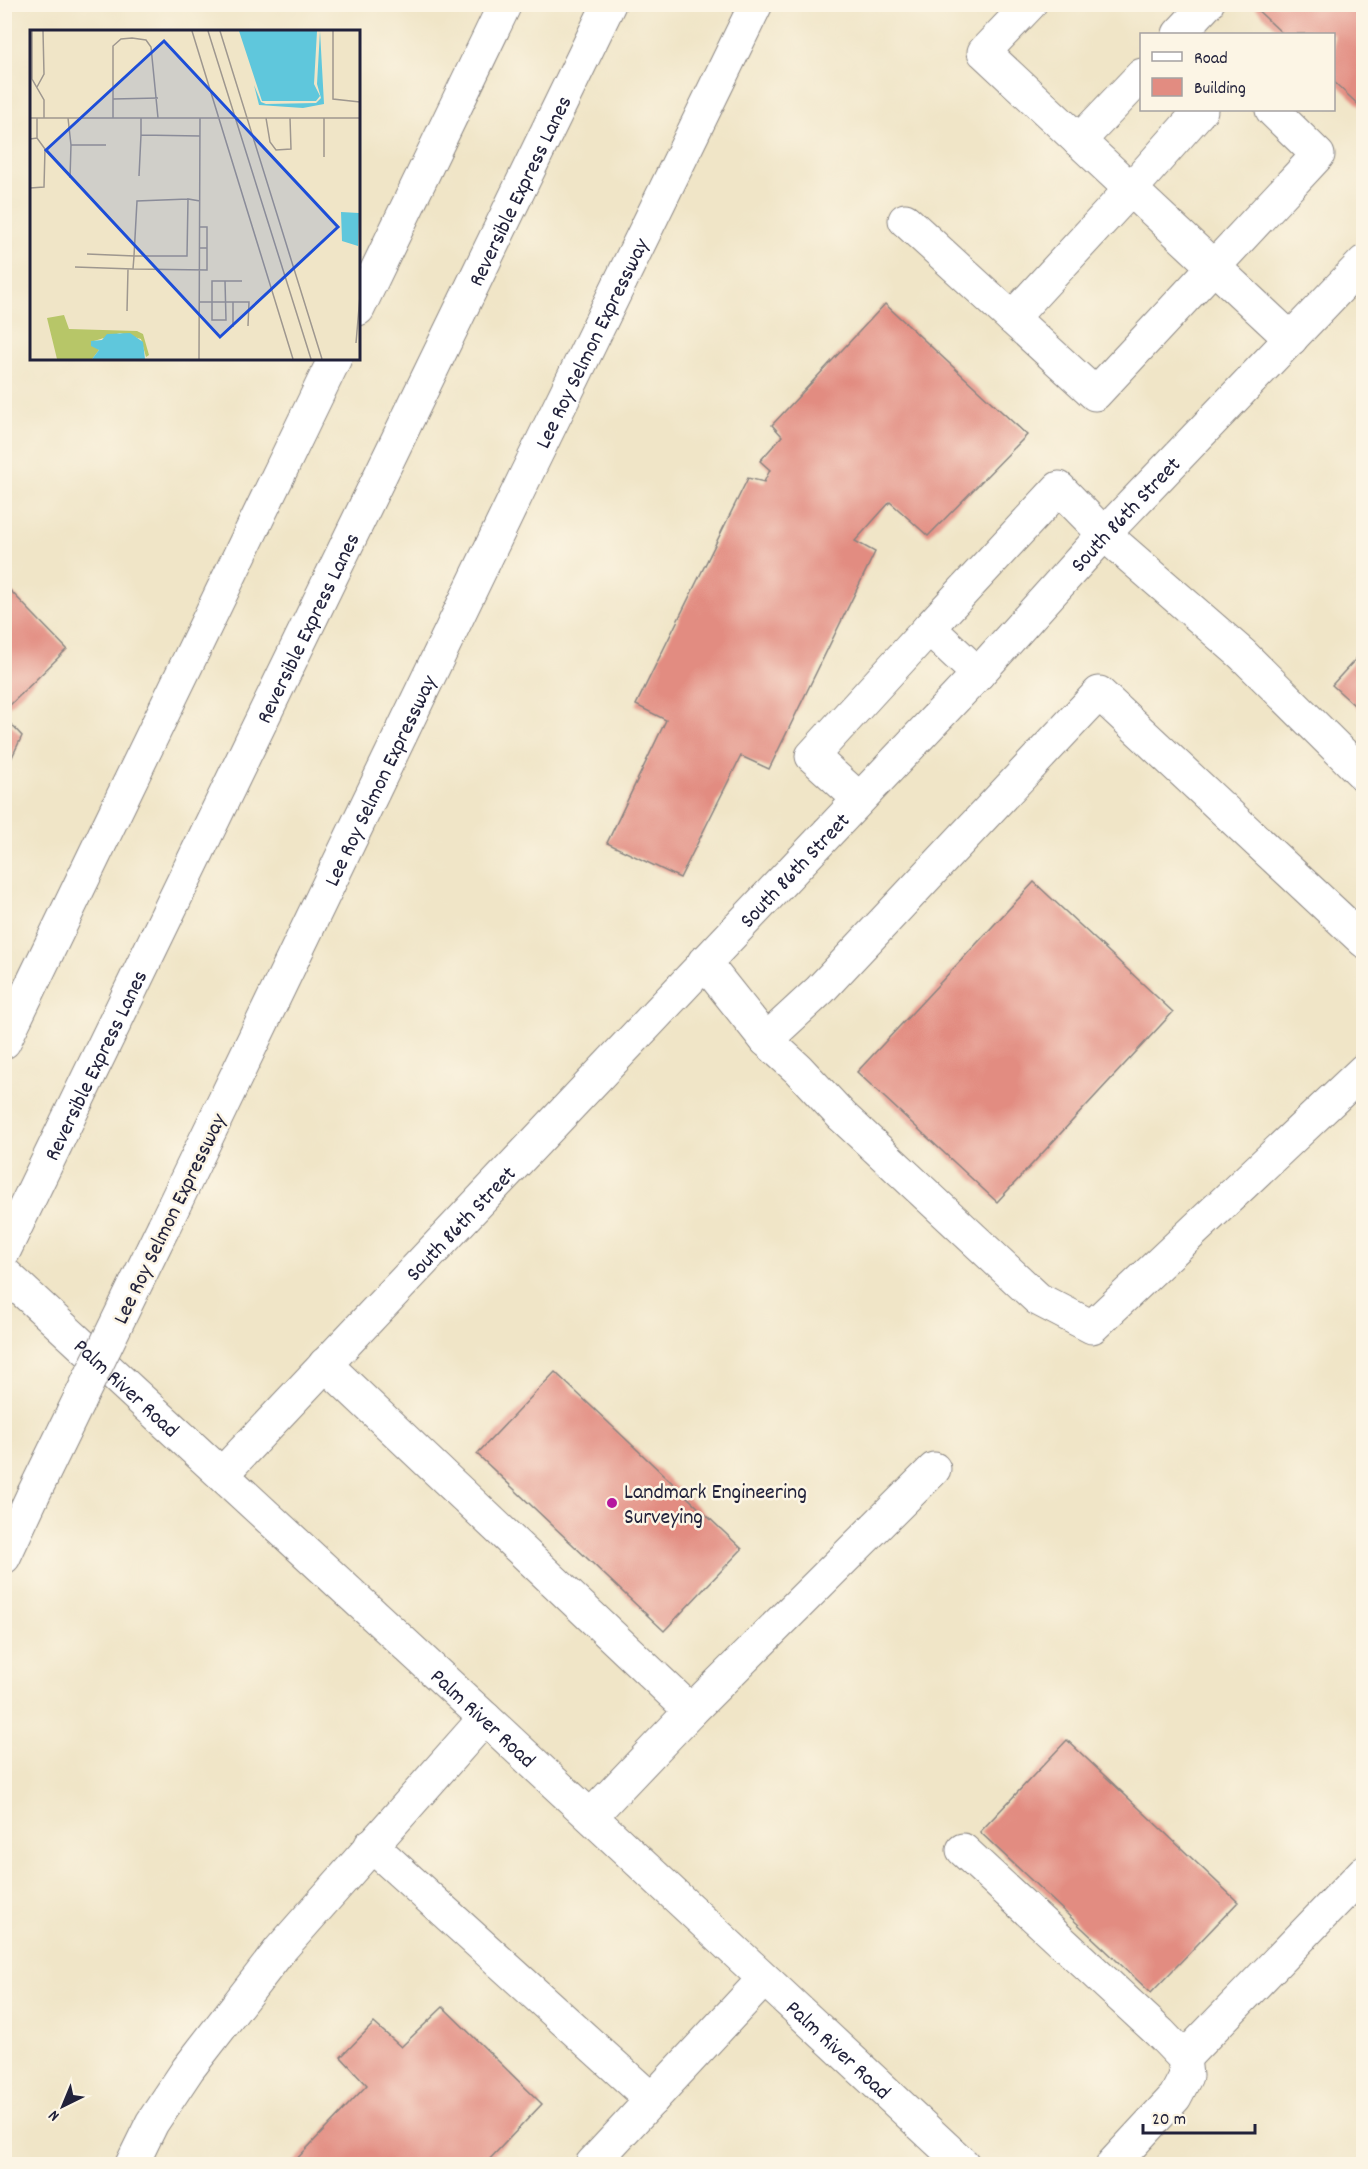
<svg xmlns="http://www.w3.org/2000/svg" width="1368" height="2169" viewBox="0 0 1368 2169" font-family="Dekko,sans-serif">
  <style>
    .building { fill: #e28c81 }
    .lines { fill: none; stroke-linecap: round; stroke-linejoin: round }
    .minor-casing { stroke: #898481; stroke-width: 35 }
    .highway-casing { stroke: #898481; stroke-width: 35 }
    .minor { stroke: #fff; stroke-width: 33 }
    .highway { stroke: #fff; stroke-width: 33 }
    .highway-bridge-casing { stroke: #898481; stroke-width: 35; stroke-linecap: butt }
    .highway-bridge { stroke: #fff; stroke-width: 33 }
    .poi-dot { fill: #b5179e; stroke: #fcf5e5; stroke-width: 2 }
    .labels { text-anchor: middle; stroke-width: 5; stroke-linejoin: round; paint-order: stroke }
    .street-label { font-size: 22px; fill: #22223b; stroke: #fcf5e5 }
    .poi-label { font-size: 22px; fill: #22223b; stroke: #fcf5e5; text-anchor: start }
    .inset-road { fill: none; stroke: #9e978f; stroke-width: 1.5 }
    .view { fill: #1d4ed8; fill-opacity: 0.15; stroke: #1d4ed8; stroke-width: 3 }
    .inset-edge { fill: none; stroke: #22223b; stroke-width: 3 }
  </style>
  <rect width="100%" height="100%" fill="#fcf5e5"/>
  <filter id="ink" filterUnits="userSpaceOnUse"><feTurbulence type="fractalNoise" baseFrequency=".0167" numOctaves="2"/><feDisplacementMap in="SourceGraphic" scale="12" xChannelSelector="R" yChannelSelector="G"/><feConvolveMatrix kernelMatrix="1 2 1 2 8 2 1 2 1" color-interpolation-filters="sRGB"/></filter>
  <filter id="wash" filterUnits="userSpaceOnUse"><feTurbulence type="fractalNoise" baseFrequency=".008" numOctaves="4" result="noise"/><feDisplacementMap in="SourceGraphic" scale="24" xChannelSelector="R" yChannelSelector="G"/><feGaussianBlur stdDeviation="1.35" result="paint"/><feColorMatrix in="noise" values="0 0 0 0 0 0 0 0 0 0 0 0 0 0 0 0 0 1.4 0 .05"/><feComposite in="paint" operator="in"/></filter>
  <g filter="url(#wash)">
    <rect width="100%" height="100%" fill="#f0e5c7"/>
    <g id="blocks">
      <!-- building -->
      <g class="building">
        <polygon points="1251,4 1364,4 1364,110 1334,82 1334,34 1283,34"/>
        <polygon points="885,304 1027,435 928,536 890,502 855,541 875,552 769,769 741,756 680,878 607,843 666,720 636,705 748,478 764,482 770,470 760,461 782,436 772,425"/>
        <polygon points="4,584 67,649 4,711"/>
        <polygon points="1364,650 1364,714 1332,685"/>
        <polygon points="4,717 22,736 4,774"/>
        <polygon points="1034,882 1173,1012 997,1202 857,1072"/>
        <polygon points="555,1372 742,1549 664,1631 477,1454"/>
        <polygon points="1067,1740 1238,1902 1151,1993 980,1832"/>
        <polygon points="443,2007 542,2104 485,2164 292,2164 367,2085 341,2057 374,2023 401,2047"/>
      </g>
    </g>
  </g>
  <g filter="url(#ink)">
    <use href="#blocks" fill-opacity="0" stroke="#898481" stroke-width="1.5"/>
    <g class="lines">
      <!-- minor casing -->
      <g class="minor-casing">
        <g id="minor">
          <polyline points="1030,4 984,52 1291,339"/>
          <polyline points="1179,34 1207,4"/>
          <polyline points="1079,141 1142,75"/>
          <polyline points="905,220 1095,394 1318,155 1272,110"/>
          <polyline points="1012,318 1131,189 1201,110"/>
          <polyline points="978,674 929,628 1059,488 1104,534 1242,654 1364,775"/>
          <polyline points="858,798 812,756 929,628"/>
          <polyline points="704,962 766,1040 820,990 1099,693 1364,941"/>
          <polyline points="766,1040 798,1069 842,1116 1038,1299 1092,1327 1364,1070"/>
          <path id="s1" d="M 4,1273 L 485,1718 L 963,2164"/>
          <polyline points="325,1364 691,1711 591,1816"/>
          <path id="s2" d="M 222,1474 L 978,674 L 1104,534 L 1364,262"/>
          <polyline points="691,1711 934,1469"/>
          <polyline points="371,1845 652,2100"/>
          <polyline points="963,1850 1160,2033 1184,2058 1186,2076 1175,2097 1113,2164"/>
          <polyline points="1184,2058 1364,1872"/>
          <polyline points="132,2164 152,2123 188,2069 280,1950 485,1718"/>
          <polyline points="592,2164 764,1979"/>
        </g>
      </g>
      <!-- highway casing -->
      <g class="highway-casing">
        <g id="highway">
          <polyline points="358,309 505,4"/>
          <polyline points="4,1042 335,358"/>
          <path id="s3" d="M 164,1226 L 523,481 L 756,4"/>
          <path id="s4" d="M 4,1251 L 609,4"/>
          <polyline points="4,1557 33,1495"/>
        </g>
      </g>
      <!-- minor -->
      <use href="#minor" class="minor"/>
      <!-- highway -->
      <use href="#highway" class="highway"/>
      <!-- highway-bridge casing -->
      <g class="highway-bridge-casing">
        <polyline id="highway-bridge" points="33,1495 164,1226"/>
      </g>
      <!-- highway-bridge -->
      <use href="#highway-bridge" class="highway-bridge"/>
    </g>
  </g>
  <!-- markers -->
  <circle class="poi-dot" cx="612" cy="1503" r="6"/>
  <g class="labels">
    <!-- street labels -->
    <g class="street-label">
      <text dy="8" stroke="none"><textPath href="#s4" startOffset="1179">Reversible Express Lanes</textPath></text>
      <text dy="8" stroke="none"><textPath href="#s3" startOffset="981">Lee Roy Selmon Expressway</textPath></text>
      <text dy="8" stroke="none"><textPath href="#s2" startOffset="1318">South 86th Street</textPath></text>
      <text dy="8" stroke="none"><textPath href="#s4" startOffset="693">Reversible Express Lanes</textPath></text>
      <text dy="8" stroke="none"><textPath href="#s3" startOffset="495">Lee Roy Selmon Expressway</textPath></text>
      <text dy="8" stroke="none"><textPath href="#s2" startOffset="832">South 86th Street</textPath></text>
      <text dy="8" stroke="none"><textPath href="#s4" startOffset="207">Reversible Express Lanes</textPath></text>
      <text transform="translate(168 1218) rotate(-64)" y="8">Lee Roy Selmon Expressway</text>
      <text dy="8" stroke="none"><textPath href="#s2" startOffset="346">South 86th Street</textPath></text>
      <text dy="8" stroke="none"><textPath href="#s1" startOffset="168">Palm River Road</textPath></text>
      <text dy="8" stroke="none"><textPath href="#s1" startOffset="654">Palm River Road</textPath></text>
      <text dy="8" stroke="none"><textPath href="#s1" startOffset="1140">Palm River Road</textPath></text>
    </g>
    <!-- poi labels -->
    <g class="poi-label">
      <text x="624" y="1498">Landmark Engineering<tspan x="624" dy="25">Surveying</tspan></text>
    </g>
  </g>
  <!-- overview -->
  <g transform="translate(30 30)">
    <rect width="330" height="330" fill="#f0e5c7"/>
    <path d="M 34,285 L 39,299 L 107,301 L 113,304 L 119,325 L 116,327 L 111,309 L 90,303 L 64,311 L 69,320 L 62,329 L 27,329 L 17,288 Z" fill="#b7c668"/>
    <path d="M 209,1 L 287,1 L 284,54 L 290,66 L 286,71 L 232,71 ZM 290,1 L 294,74 L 273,78 L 229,75 L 224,55 L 231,72 L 236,74 L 286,73 L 291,68 L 287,54 ZM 311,182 L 329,183 L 328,216 L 312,211 ZM 100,303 L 113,312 L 115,329 L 62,329 L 69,320 L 61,316 L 61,311 L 72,310 L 77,304 Z" fill="#5fc7dc"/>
    <path class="inset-road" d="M 2,1 L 2,49 L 14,70 L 14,88M 162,1 L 263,329M 178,1 L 281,329M 190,1 L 292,329M 303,1 L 303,69 L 330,72M 7,57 L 14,44 L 13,1M 83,69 L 128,68M 0,88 L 330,88M 7,88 L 7,108M 38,88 L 41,115 L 76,115M 83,88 L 83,16 L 91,9 L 102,8 L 116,10 L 121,17 L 128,88M 111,88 L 111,105 L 170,106M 236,88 L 240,112 L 246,120 L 261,119 L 260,88M 0,109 L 7,108 L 15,119 L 14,157 L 0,158M 294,127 L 294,88M 109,146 L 111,105M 40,148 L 41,115M 158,169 L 107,171 L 104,226 L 157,226 L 158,169 L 170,171M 170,197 L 177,197 L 177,218M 57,224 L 104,226 L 103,239 L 177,240 L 177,218 L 169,218M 45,237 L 103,239M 195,251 L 196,290 L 182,290 L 182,251 L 212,251M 169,272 L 219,272 L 218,296M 203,272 L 203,297M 97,281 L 98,239M 326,313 L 330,266M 169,329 L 170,88"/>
    <path class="view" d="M 134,11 L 308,197 L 190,307 L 16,120 Z"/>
    <rect width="330" height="330" class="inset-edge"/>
  </g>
  <!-- margin -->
  <rect width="1368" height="2169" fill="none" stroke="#fcf5e5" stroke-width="24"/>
  <!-- legend -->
  <rect x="1140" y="33" width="195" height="78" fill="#fcf5e5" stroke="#a5a1a1" stroke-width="1.5"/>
  <rect x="1152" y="52" width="30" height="9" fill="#ffffff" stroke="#a5a1a1" stroke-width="1.5"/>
  <text x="1194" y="63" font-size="18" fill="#22223b">Road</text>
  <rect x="1152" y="78" width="30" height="18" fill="#e28c81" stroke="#a5a1a1" stroke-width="1.5"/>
  <text x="1194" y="93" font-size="18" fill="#22223b">Building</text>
  <!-- north arrow -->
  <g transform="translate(63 2106) rotate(223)" stroke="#fcf5e5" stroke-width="4.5" paint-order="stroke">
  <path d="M0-4.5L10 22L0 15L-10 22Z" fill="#22223b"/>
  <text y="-9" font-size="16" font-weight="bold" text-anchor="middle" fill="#22223b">N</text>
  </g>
  <!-- scale -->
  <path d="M1143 2124v9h112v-9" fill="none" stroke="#22223b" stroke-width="3"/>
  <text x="1152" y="2124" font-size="18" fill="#22223b" stroke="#fcf5e5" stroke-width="4.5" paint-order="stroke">20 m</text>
</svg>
